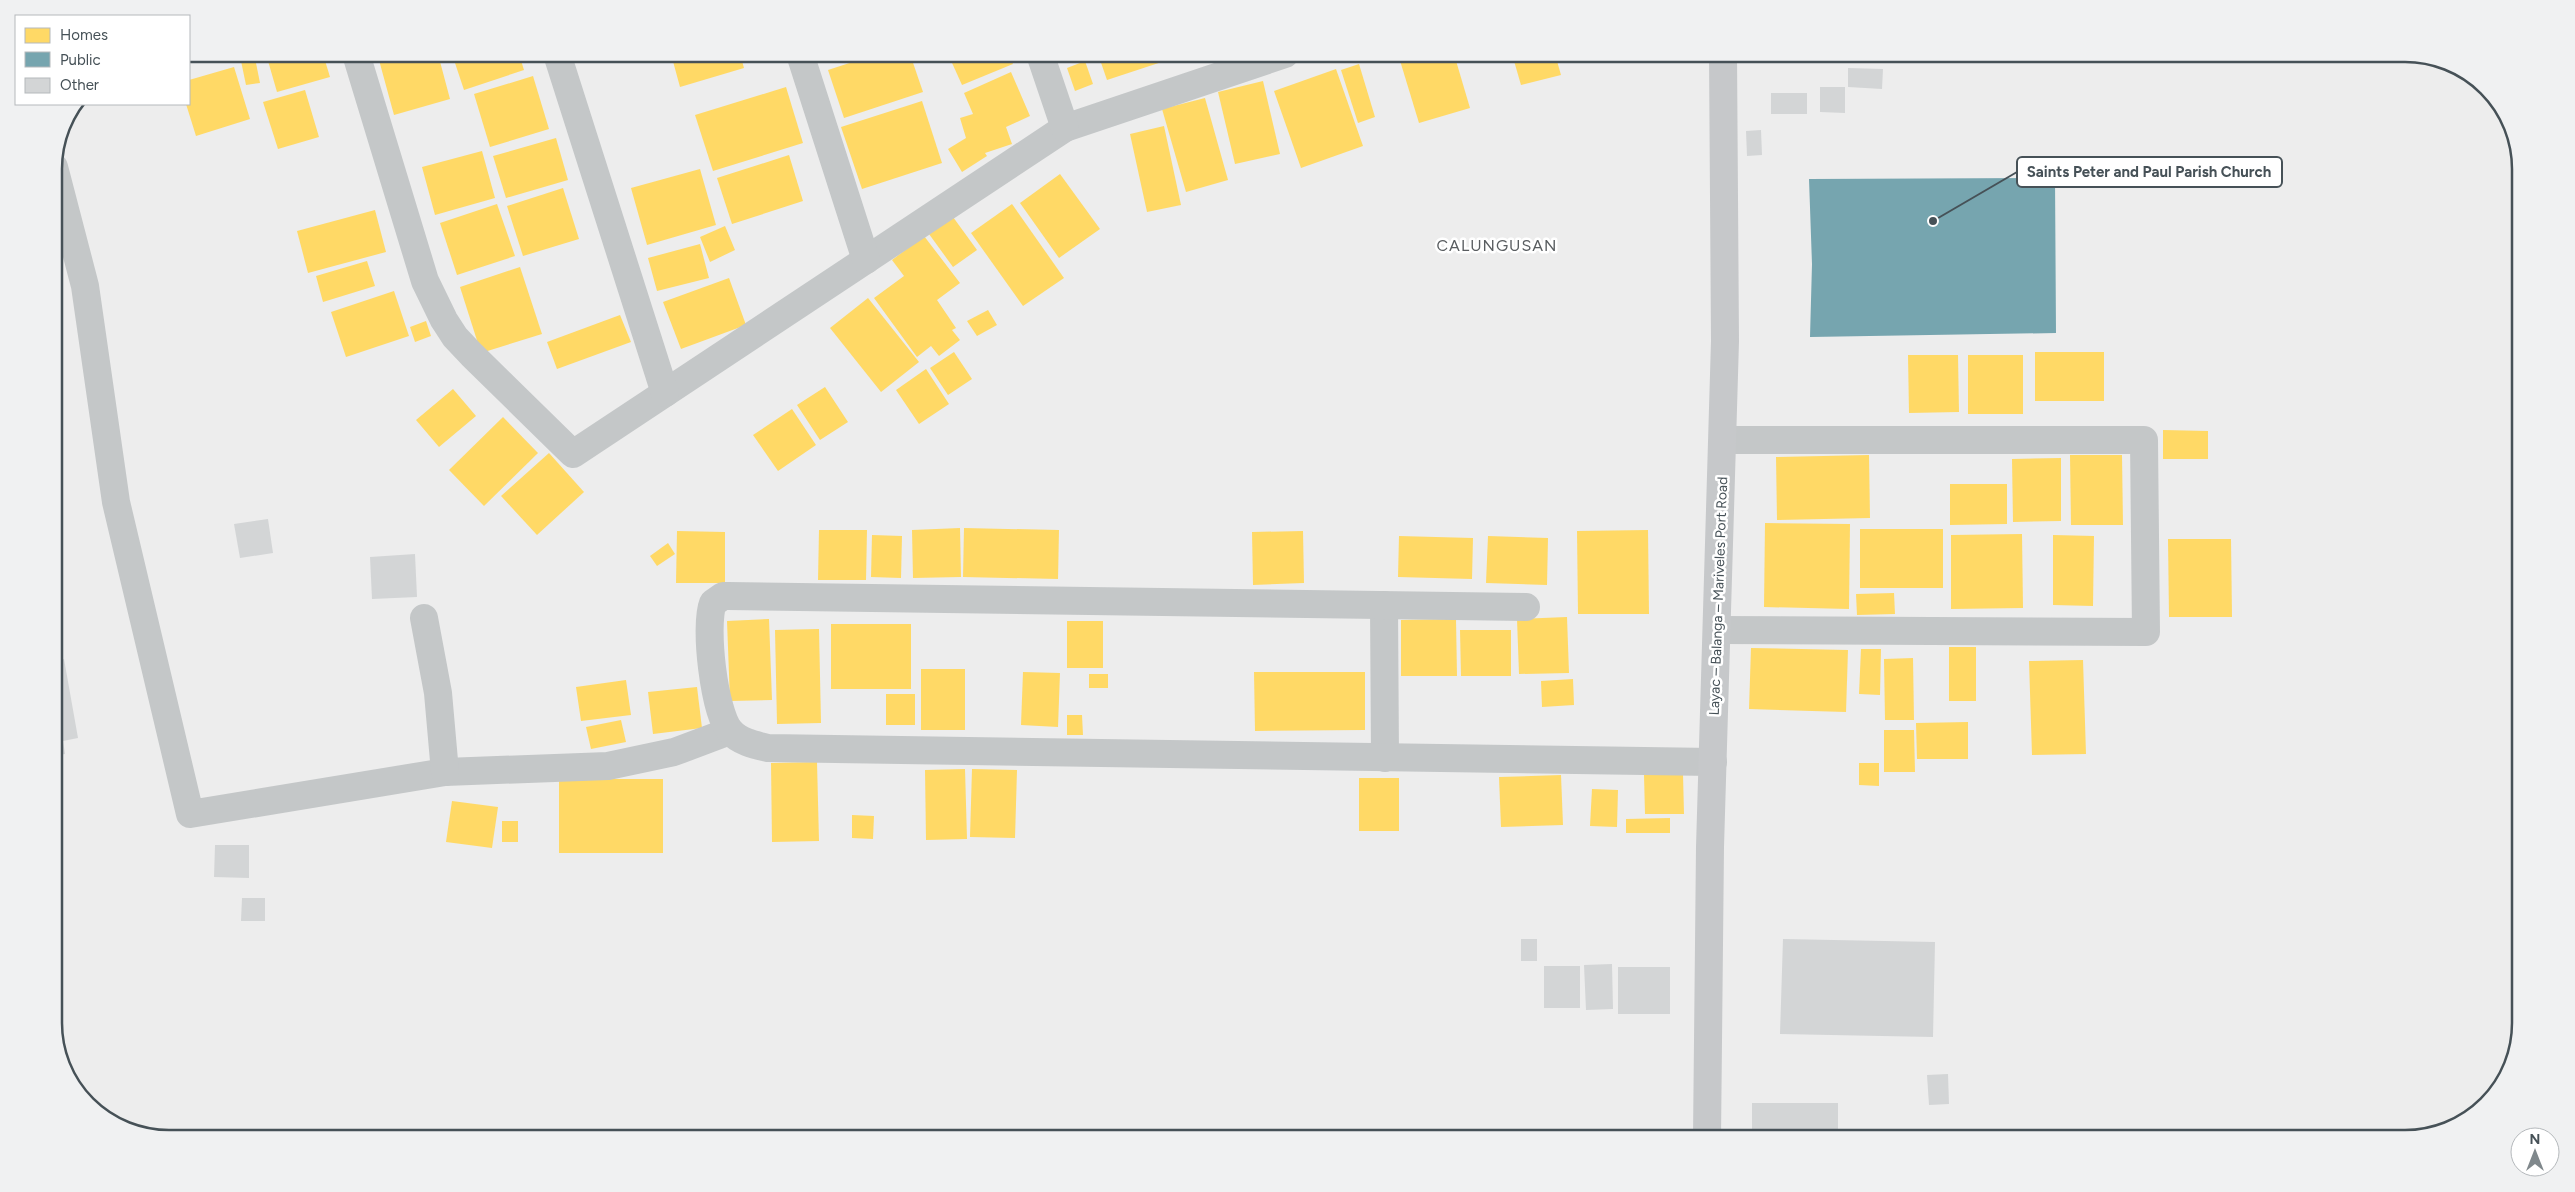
<svg xmlns="http://www.w3.org/2000/svg" width="2575" height="1192" viewBox="0 0 2575 1192" font-family="Figtree,sans-serif">
  <style>
    .homes { fill: #ffd966 }
    .public { fill: #76a5af }
    .building { fill: #d3d5d6 }
    .lines { fill: none; stroke-linecap: round; stroke-linejoin: round }
    .minor { stroke: #c4c7c8; stroke-width: 28 }
    .secondary { stroke: #c6c8ca; stroke-width: 28 }
    .labels { text-anchor: middle; stroke-width: 5; stroke-linejoin: round; paint-order: stroke }
    .street-label { font-size: 14px; fill: #465157; stroke: #fff }
    .quarter-label { font-size: 16px; letter-spacing: 1px; fill: #595d60; stroke: #fff }
    .rim { fill: none; stroke: #465157; stroke-width: 2.5 }
    .leader { fill: none; stroke: #465157; stroke-width: 2 }
    .callout-dot { fill: #465157; stroke: #fff; stroke-width: 2 }
    .callout { fill: #fff; stroke: #465157; stroke-width: 2 }
    .callout-label { font-size: 15px; text-anchor: middle; font-weight: bold; fill: #465157 }
  </style>
  <rect width="100%" height="100%" fill="#ededed"/>
  <!-- homes -->
  <g class="homes">
    <polygon points="266,54 323,54 330,77 277,92"/>
    <polygon points="400,54 438,54 450,99 394,115 379,60"/>
    <polygon points="452,54 519,54 524,70 464,90"/>
    <polygon points="671,54 740,54 744,68 680,87"/>
    <polygon points="877,54 910,54 923,92 844,118 828,70"/>
    <polygon points="948,54 1008,54 1013,64 962,85"/>
    <polygon points="1098,54 1186,54 1107,80"/>
    <polygon points="1398,54 1454,54 1470,108 1419,123"/>
    <polygon points="1512,54 1555,54 1561,75 1521,85"/>
    <polygon points="255,58 260,83 246,85 241,61"/>
    <polygon points="1085,61 1093,84 1075,91 1067,68"/>
    <polygon points="1359,64 1375,117 1358,123 1341,70"/>
    <polygon points="234,67 250,119 196,136 186,104 189,104 189,80"/>
    <polygon points="1336,69 1363,146 1301,168 1274,91"/>
    <polygon points="1011,72 1030,116 1006,127 1012,144 985,153 987,156 962,172 948,149 966,138 960,118 973,114 964,93"/>
    <polygon points="533,76 549,129 490,147 474,94"/>
    <polygon points="1263,81 1280,154 1235,164 1218,92"/>
    <polygon points="786,87 803,143 713,171 695,115"/>
    <polygon points="305,90 319,137 278,149 263,102"/>
    <polygon points="1205,98 1228,180 1186,192 1162,109"/>
    <polygon points="922,101 942,163 862,189 841,127"/>
    <polygon points="1164,126 1181,205 1147,212 1130,134"/>
    <polygon points="556,138 568,180 506,198 493,156"/>
    <polygon points="482,151 495,198 435,215 422,167"/>
    <polygon points="789,155 803,201 732,224 717,178"/>
    <polygon points="700,169 716,225 647,245 631,188"/>
    <polygon points="1060,174 1100,229 1059,258 1020,203"/>
    <polygon points="563,188 579,239 523,256 507,206"/>
    <polygon points="497,204 515,256 457,275 440,223"/>
    <polygon points="1012,204 1064,278 1023,306 971,233"/>
    <polygon points="375,210 386,252 308,273 297,231"/>
    <polygon points="953,217 977,250 953,267 929,234"/>
    <polygon points="725,226 735,250 710,262 700,237"/>
    <polygon points="924,236 960,283 937,300 956,328 952,330 960,340 939,356 931,346 917,357 874,298 904,276 892,260"/>
    <polygon points="700,244 709,278 657,291 648,258"/>
    <polygon points="367,261 375,286 323,302 316,276"/>
    <polygon points="520,267 542,334 481,353 460,287"/>
    <polygon points="729,278 746,325 681,349 663,302"/>
    <polygon points="394,291 409,336 346,357 331,312"/>
    <polygon points="868,298 919,362 881,392 830,328"/>
    <polygon points="988,310 997,325 977,336 967,321"/>
    <polygon points="620,315 631,342 557,369 547,342"/>
    <polygon points="426,321 431,336 415,342 410,327"/>
    <polygon points="954,352 972,379 948,395 930,368"/>
    <rect x="2035" y="352" width="69" height="49"/>
    <polygon points="1908,355 1958,355 1959,412 1909,413"/>
    <rect x="1968" y="355" width="55" height="59"/>
    <polygon points="926,369 949,404 919,424 896,390"/>
    <polygon points="825,387 848,422 820,440 797,405"/>
    <polygon points="453,389 476,416 439,447 416,420"/>
    <polygon points="792,409 816,445 778,471 753,435"/>
    <polygon points="503,417 538,453 484,506 449,470"/>
    <polygon points="2163,430 2208,431 2208,459 2163,459"/>
    <polygon points="549,453 584,492 537,535 501,496"/>
    <polygon points="1869,455 1870,518 1777,520 1776,457"/>
    <polygon points="2070,455 2122,455 2123,525 2071,525"/>
    <polygon points="2061,458 2061,521 2013,522 2012,459"/>
    <polygon points="1950,484 2007,484 2007,524 1950,525"/>
    <polygon points="1765,523 1850,524 1849,609 1764,607"/>
    <polygon points="960,528 961,577 913,578 912,530"/>
    <polygon points="964,528 1059,530 1058,579 963,577"/>
    <rect x="1860" y="529" width="83" height="59"/>
    <polygon points="819,530 867,530 866,580 818,580"/>
    <polygon points="1648,530 1649,614 1578,614 1577,531"/>
    <polygon points="677,531 725,532 725,583 676,583"/>
    <polygon points="1303,531 1304,583 1253,585 1252,532"/>
    <polygon points="2022,534 2023,608 1951,609 1951,535"/>
    <polygon points="872,535 902,536 901,578 871,577"/>
    <polygon points="2053,535 2094,536 2093,606 2053,605"/>
    <polygon points="1399,536 1473,538 1472,579 1398,577"/>
    <polygon points="1488,536 1548,538 1547,585 1486,583"/>
    <polygon points="2168,539 2231,539 2232,617 2169,617"/>
    <polygon points="668,543 675,554 657,566 650,556"/>
    <polygon points="1894,593 1895,614 1857,615 1856,594"/>
    <polygon points="1567,617 1569,673 1519,674 1517,619"/>
    <polygon points="769,619 772,700 730,701 727,621"/>
    <polygon points="1456,619 1457,676 1401,676 1401,620"/>
    <rect x="1067" y="621" width="36" height="47"/>
    <rect x="831" y="624" width="80" height="65"/>
    <polygon points="819,629 821,723 777,724 775,630"/>
    <polygon points="1460,630 1511,630 1511,676 1461,676"/>
    <rect x="1949" y="647" width="27" height="54"/>
    <polygon points="1751,648 1848,650 1846,712 1749,709"/>
    <polygon points="1861,649 1881,649 1880,695 1859,694"/>
    <polygon points="1913,658 1914,720 1885,720 1884,659"/>
    <polygon points="2083,660 2086,754 2032,755 2029,661"/>
    <rect x="921" y="669" width="44" height="61"/>
    <polygon points="1023,672 1060,673 1058,727 1021,725"/>
    <polygon points="1254,672 1365,672 1365,730 1255,731"/>
    <rect x="1089" y="674" width="19" height="14"/>
    <polygon points="1573,679 1574,705 1542,707 1541,681"/>
    <polygon points="626,680 631,715 581,721 576,687"/>
    <polygon points="697,687 702,728 653,734 648,692"/>
    <rect x="886" y="694" width="29" height="31"/>
    <polygon points="1067,715 1082,715 1083,735 1067,735"/>
    <polygon points="621,720 626,742 591,749 586,727"/>
    <polygon points="1968,722 1968,759 1917,759 1916,723"/>
    <polygon points="1884,730 1914,730 1915,772 1884,772"/>
    <polygon points="817,762 819,841 772,842 771,763"/>
    <polygon points="1859,763 1879,763 1879,786 1859,785"/>
    <polygon points="965,769 967,839 926,840 925,770"/>
    <polygon points="972,769 1017,770 1015,838 970,837"/>
    <polygon points="1683,774 1684,814 1645,814 1644,775"/>
    <polygon points="1561,775 1563,825 1501,827 1499,777"/>
    <rect x="1359" y="778" width="40" height="53"/>
    <rect x="559" y="779" width="104" height="74"/>
    <polygon points="1592,789 1618,790 1617,827 1590,826"/>
    <polygon points="452,801 498,807 492,848 446,842"/>
    <polygon points="852,815 874,816 873,839 852,838"/>
    <polygon points="1670,818 1670,833 1626,833 1626,819"/>
    <rect x="502" y="821" width="16" height="21"/>
  </g>
  <!-- public -->
  <polygon class="public" points="2055,178 2056,333 1810,337 1812,264 1809,179"/>
  <!-- building -->
  <g class="building">
    <polygon points="1848,68 1883,69 1882,89 1848,87"/>
    <polygon points="1820,87 1845,87 1845,113 1820,112"/>
    <rect x="1771" y="93" width="36" height="21"/>
    <polygon points="1761,130 1762,155 1747,156 1746,131"/>
    <polygon points="268,519 273,553 240,558 234,524"/>
    <polygon points="415,554 417,597 372,599 370,557"/>
    <polygon points="64,659 78,738 63,741 65,754 54,756 54,661"/>
    <polygon points="215,845 249,845 249,878 214,877"/>
    <polygon points="242,898 265,898 265,921 241,921"/>
    <rect x="1521" y="939" width="16" height="22"/>
    <polygon points="1783,939 1935,942 1933,1037 1780,1034"/>
    <polygon points="1612,964 1613,1009 1586,1010 1584,965"/>
    <rect x="1544" y="966" width="36" height="42"/>
    <rect x="1618" y="967" width="52" height="47"/>
    <polygon points="1948,1074 1949,1104 1929,1105 1927,1075"/>
    <rect x="1752" y="1103" width="86" height="35"/>
  </g>
  <g class="lines">
    <!-- minor -->
    <g class="minor">
      <polyline points="356,54 425,281 444,320 455,337 472,355 573,454 1065,128 1285,54"/>
      <polyline points="557,54 665,393"/>
      <polyline points="800,54 866,260"/>
      <polyline points="1040,54 1065,128"/>
      <polyline points="54,167 85,286 116,502 190,814 445,772 608,766 674,752 730,731"/>
      <polyline points="1384,605 1385,758"/>
      <path d="M 1526,607 L 728,596 L 723,596 L 713,603 C 704,626 714,712 730,731 C 740,742 755,745 768,748 L 1713,762"/>
      <polyline points="424,618 438,693 445,772"/>
      <polyline points="1718,630 2146,632 2144,440 1723,440"/>
    </g>
    <!-- secondary -->
    <polyline class="secondary" points="1707,1138 1710,847 1725,341 1723,54"/>
  </g>
  <g class="labels">
    <!-- street labels -->
    <g class="street-label">
      <text transform="translate(1718 596) rotate(-88)" y="5">Layac – Balanga – Mariveles Port Road</text>
    </g>
    <!-- quarter labels -->
    <g class="quarter-label">
      <text x="1497" y="251">CALUNGUSAN</text>
    </g>
  </g>
  <!-- crop -->
  <path d="M0 0H2575V1192H0ZM169 62H2405A107 107 0 0 1 2512 169V1023A107 107 0 0 1 2405 1130H169A107 107 0 0 1 62 1023V169A107 107 0 0 1 169 62Z" fill="#f0f1f2" fill-rule="evenodd"/>
  <path class="rim" d="M169 62H2405A107 107 0 0 1 2512 169V1023A107 107 0 0 1 2405 1130H169A107 107 0 0 1 62 1023V169A107 107 0 0 1 169 62Z"/>
  <!-- callouts -->
  <path class="leader" d="M1933 221L2017 172"/>
  <circle class="callout-dot" cx="1933" cy="221" r="5"/>
  <rect class="callout" x="2017" y="157" width="265" height="30" rx="5"/>
  <g class="callout-label">
    <text x="2149" y="177">Saints Peter and Paul Parish Church</text>
  </g>
  <!-- legend -->
  <rect x="15" y="15" width="175" height="90" fill="#ffffff" stroke="#b5b9bc"/>
  <rect x="25" y="28" width="25" height="15" fill="#ffd966" stroke="#b5b9bc"/>
  <text x="60" y="40" font-size="15" fill="#465157">Homes</text>
  <rect x="25" y="52" width="25" height="15" fill="#76a5af" stroke="#b5b9bc"/>
  <text x="60" y="65" font-size="15" fill="#465157">Public</text>
  <rect x="25" y="78" width="25" height="15" fill="#d3d5d6" stroke="#b5b9bc"/>
  <text x="60" y="90" font-size="15" fill="#465157">Other</text>
  <!-- north arrow -->
  <g transform="translate(2535 1152)"><circle r="24" fill="#ffffff" stroke="#b5b9bc"/>
  <path d="M0-4L9 19L0 12L-9 19Z" fill="#80888c"/>
  <text y="-8" font-size="14" font-weight="bold" text-anchor="middle" fill="#465157">N</text>
  </g>
</svg>
